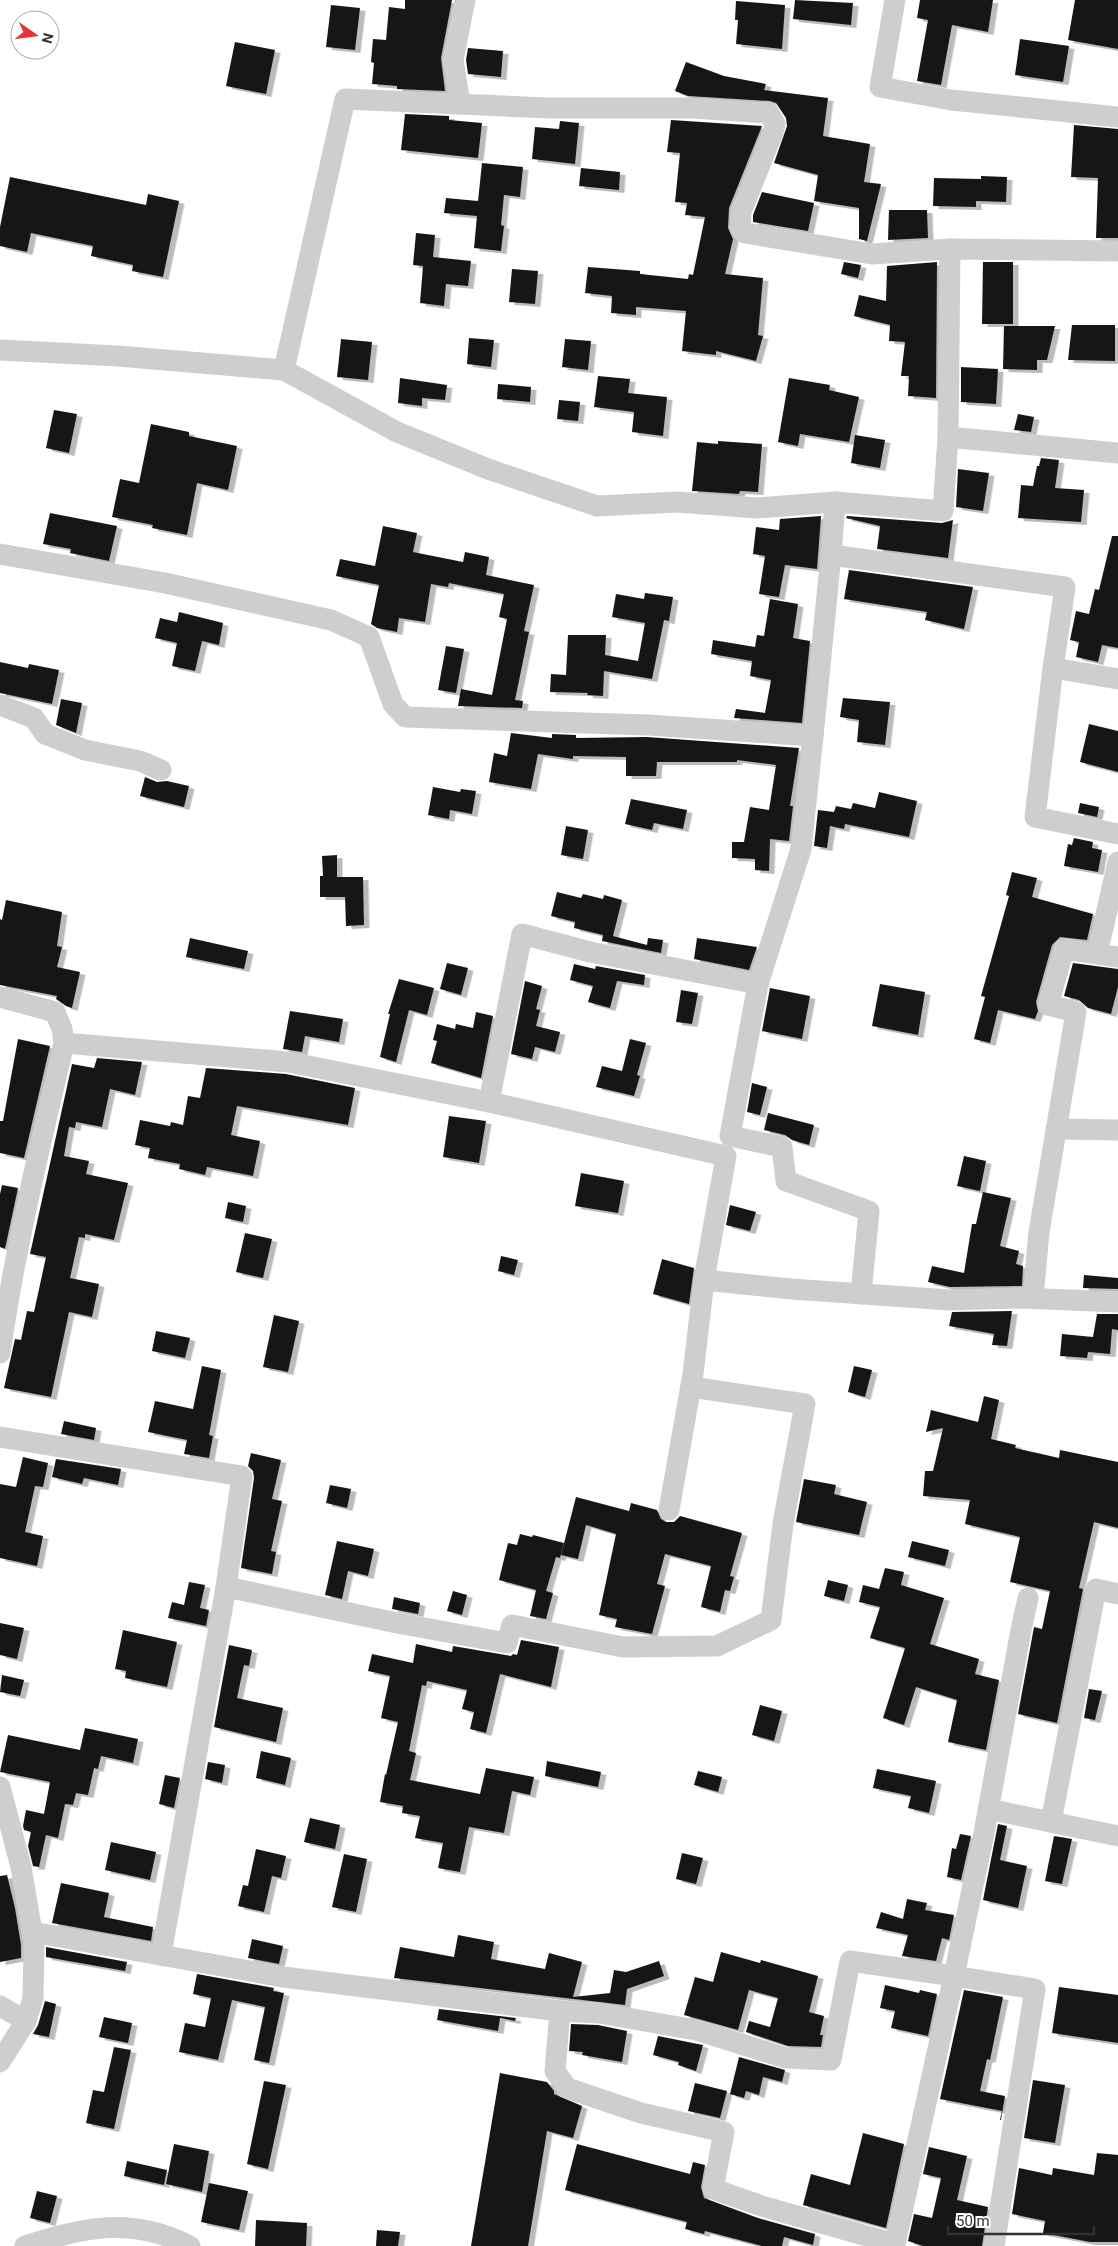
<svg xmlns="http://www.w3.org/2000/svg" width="1118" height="2246" viewBox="0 0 1118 2246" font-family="Roboto,sans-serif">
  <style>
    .building { fill: #181818; filter: url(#shadow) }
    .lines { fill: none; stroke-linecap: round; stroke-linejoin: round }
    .minor { stroke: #cecece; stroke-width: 21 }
  </style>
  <defs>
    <filter id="shadow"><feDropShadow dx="5.5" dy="3" stdDeviation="0" flood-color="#0004"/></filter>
  </defs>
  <rect width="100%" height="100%" fill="#fff"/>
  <!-- building -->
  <g class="building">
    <polygon points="405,0 452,0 441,58 445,91 397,89 397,86 372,84 374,63 371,62 373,39 386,40 389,7 405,9"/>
    <polygon points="795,0 853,3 851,25 793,19"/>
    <polygon points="920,0 993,0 988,32 952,25 941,85 917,81 928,20 917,18"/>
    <polygon points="1075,0 1118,0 1118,49 1068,40"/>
    <polygon points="736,1 785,5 782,49 736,44 738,20 735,20"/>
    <polygon points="331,5 360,8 355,50 326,47"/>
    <polygon points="1020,39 1069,46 1063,82 1015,75"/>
    <polygon points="235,42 275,50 266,94 226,86"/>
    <polygon points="468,48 503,51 501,77 468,74 466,60"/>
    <polygon points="686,62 724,76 766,84 764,90 828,98 823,136 870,144 864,182 881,184 867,241 859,239 859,208 814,201 818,175 774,163 787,126 786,118 776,103 770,101 688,96 675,91"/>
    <polygon points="405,114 449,116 449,120 482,123 478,158 401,150"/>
    <polygon points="671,120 762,126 729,208 728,228 733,239 725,274 763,278 758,335 763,336 756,361 716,351 716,355 682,351 686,311 636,307 636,315 611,313 612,296 585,293 588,267 640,271 640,274 688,279 689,274 693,275 705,217 685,215 687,203 675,202 680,153 667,152"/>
    <polygon points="560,121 579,123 575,164 532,159 535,127 559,129"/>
    <polygon points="1074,125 1118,129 1118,238 1096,238 1098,178 1071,177"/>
    <polygon points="482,163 523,167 520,197 504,195 501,225 504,226 501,251 474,248 477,216 444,213 446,198 478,201"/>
    <polygon points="581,168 620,172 619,190 579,186"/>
    <polygon points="981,176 1007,177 1006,202 976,201 976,207 933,206 934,178 981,179"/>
    <polygon points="10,177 146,205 148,194 179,201 163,277 132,271 133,265 91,256 93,246 31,233 27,252 0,246 0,227"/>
    <polygon points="762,192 814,203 808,231 753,222 753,215"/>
    <polygon points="889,210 927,210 928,238 888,240"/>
    <polygon points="416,233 435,235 433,257 471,261 468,286 446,284 444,306 420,303 423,266 413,265"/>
    <polygon points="844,262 861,265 858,278 841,274"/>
    <polygon points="937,262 936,398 908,396 909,376 901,376 905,342 889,341 890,325 854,316 859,295 886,301 887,266"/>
    <polygon points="983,262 1013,262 1013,324 982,324"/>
    <polygon points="512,269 538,271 535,304 509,302"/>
    <polygon points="1072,325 1115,325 1115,361 1068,360"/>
    <polygon points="1004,326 1055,326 1047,360 1037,360 1037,370 1003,369"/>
    <polygon points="469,338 494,340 491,367 467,364"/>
    <polygon points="341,339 372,342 368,380 337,377"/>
    <polygon points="565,339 591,341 588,370 562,367"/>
    <polygon points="961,367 998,369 996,404 961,402"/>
    <polygon points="598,376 630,379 628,393 667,397 663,436 632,432 634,412 594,407"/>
    <polygon points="400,378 447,385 445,400 422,398 422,406 398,403"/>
    <polygon points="789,378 830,385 829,390 859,397 849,442 800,434 798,446 778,442"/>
    <polygon points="498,384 531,387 530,402 497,399"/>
    <polygon points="559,400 580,402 578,421 557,419"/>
    <polygon points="54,410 77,414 69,453 46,448"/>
    <polygon points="1018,414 1034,417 1031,432 1014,430"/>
    <polygon points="151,424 189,432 189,436 237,446 228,490 197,483 187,535 152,528 153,525 112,517 120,479 139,483"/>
    <polygon points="855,435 885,440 880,468 851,463"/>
    <polygon points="718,441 762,444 758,492 740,491 739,494 692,491 697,442 718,444"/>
    <polygon points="1041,458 1059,460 1055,488 1084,490 1081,522 1018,518 1021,485 1033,486 1037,466 1039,466"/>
    <polygon points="958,469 989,473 983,511 956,507"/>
    <polygon points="50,513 117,526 109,561 70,553 71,549 43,544"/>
    <polygon points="821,516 817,569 785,565 779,597 759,594 765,556 753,554 756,527 779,530 780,519"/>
    <polygon points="847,516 942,523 953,520 948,558 877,549 880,526 846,518"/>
    <polygon points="383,526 417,533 413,552 463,562 465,552 489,557 486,575 534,585 524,631 529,632 515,700 523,701 522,708 458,706 461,689 492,695 507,619 499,617 504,594 449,583 448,587 431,584 425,622 399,618 397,632 377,628 371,624 379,585 336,576 340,559 375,566"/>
    <polygon points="1112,536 1118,536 1118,648 1102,645 1098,662 1076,657 1079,642 1070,640 1076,611 1089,614 1095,589 1099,590"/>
    <polygon points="849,570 973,587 964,629 925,620 927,612 844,599"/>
    <polygon points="645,593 673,597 669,621 664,620 652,679 604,671 603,696 587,695 588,693 550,692 551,674 566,675 568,635 606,635 605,655 638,661 645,623 612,617 616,594 644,599"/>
    <polygon points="770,599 798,604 793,638 810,641 802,723 734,718 736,709 765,713 771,680 750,676 752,661 711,654 713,640 755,647 757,635 764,636"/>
    <polygon points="179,612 223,623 219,645 202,641 195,671 172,666 177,643 155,638 160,618 177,622"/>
    <polygon points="446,646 464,649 456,693 438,690"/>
    <polygon points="0,662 28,668 29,664 59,670 52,704 0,693"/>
    <polygon points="843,698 890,702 885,745 857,742 859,720 840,717"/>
    <polygon points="61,699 82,703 76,733 56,725"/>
    <polygon points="1089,724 1118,731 1118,772 1080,762"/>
    <polygon points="511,733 552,738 552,734 576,735 576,738 647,737 799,748 790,806 793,806 789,841 770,839 769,871 755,870 755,859 732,858 732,842 744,842 750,807 769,810 776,765 737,760 737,762 657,762 656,776 626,776 626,757 573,756 573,759 538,754 531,789 489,782 494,753 507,756"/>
    <polygon points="145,777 157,782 167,781 189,786 184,807 140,796"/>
    <polygon points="433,787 460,792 461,789 476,791 472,814 450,810 449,819 428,815"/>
    <polygon points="879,792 917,801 909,837 845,824 844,829 830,826 827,848 814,846 818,810 834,812 836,806 851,809 853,803 875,808"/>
    <polygon points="631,799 687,810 683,829 654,823 652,830 625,824"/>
    <polygon points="1080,803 1099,807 1097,817 1078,813"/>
    <polygon points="566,826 588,830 583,859 561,855"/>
    <polygon points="1074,838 1093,842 1092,848 1102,850 1098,872 1064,866 1068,844 1072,845"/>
    <polygon points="337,855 337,877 363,877 364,925 346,926 345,897 320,897 320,876 323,876 322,856"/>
    <polygon points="1012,872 1037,878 1032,897 1093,914 1087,940 1060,937 1052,945 1036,1002 1038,1011 1035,1019 998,1010 990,1043 974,1039 985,997 981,996 1009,896 1006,895"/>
    <polygon points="557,892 581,898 583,894 603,899 604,895 622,900 613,936 647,945 648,938 663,940 661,953 602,941 603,935 574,928 575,922 551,916"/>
    <polygon points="6,900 62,912 57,946 62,947 57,967 80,972 72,1008 66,1006 56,999 57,996 0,985 0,919 2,920"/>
    <polygon points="190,938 248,951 244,969 186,957"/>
    <polygon points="697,938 757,947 749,970 694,959"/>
    <polygon points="447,963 468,968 461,995 440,989"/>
    <polygon points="1073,963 1118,969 1118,987 1111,1014 1088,1008 1079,1000 1064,996"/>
    <polygon points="574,964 595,969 596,966 645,975 644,985 617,981 610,1008 588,1002 593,986 570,980"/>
    <polygon points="399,979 434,988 427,1015 409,1010 396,1062 380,1057 390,1014 388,1014"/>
    <polygon points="525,981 542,986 536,1009 540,1010 536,1026 560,1032 555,1052 535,1047 532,1059 511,1054"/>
    <polygon points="880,984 925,992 918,1035 872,1026"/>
    <polygon points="770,988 810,996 802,1039 762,1031"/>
    <polygon points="681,990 698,993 692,1024 676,1022"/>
    <polygon points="290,1011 343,1019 339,1042 305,1036 302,1052 283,1049"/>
    <polygon points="476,1012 493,1016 481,1078 431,1063 437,1041 433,1040 437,1024 455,1029 456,1024 473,1028"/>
    <polygon points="18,1039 50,1046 24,1158 0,1153 0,1121 3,1121"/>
    <polygon points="630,1039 646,1043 637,1075 640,1076 634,1096 596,1087 602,1066 622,1071"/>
    <polygon points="97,1058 142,1062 135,1095 110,1089 102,1127 76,1122 75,1128 69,1127 64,1156 89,1161 86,1174 128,1183 114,1240 85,1234 85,1238 79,1237 70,1278 99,1284 92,1317 69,1312 51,1397 4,1388 15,1339 21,1340 27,1311 34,1312 46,1257 30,1254 72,1064 94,1068"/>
    <polygon points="206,1068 286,1074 355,1088 348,1125 237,1106 231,1135 260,1141 253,1176 207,1167 205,1175 179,1169 180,1164 148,1158 150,1148 135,1145 140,1120 170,1126 171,1122 183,1125 188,1096 200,1098"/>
    <polygon points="752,1083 767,1087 760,1115 747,1112"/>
    <polygon points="768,1113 814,1125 809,1145 792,1140 785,1135 764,1130"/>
    <polygon points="449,1116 486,1121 479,1163 443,1157"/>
    <polygon points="964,1156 986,1161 980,1191 957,1186"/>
    <polygon points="581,1173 624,1181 618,1213 575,1206"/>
    <polygon points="2,1185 18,1188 5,1249 0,1247 0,1194"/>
    <polygon points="983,1192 1011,1198 1000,1246 1019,1251 1016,1264 1023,1266 1022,1286 950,1287 928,1282 932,1266 964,1273 972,1224 976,1224"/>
    <polygon points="228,1202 246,1206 243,1222 225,1218"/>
    <polygon points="730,1205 756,1212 750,1231 726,1225"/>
    <polygon points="245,1233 272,1239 263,1278 236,1272"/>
    <polygon points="501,1256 518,1260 514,1275 498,1271"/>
    <polygon points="662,1259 694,1268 689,1304 653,1294"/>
    <polygon points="1084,1275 1118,1278 1118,1289 1083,1288"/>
    <polygon points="1012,1311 1007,1346 992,1345 994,1334 949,1326 952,1312"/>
    <polygon points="1097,1314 1118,1314 1118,1330 1112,1329 1110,1354 1088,1352 1087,1358 1060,1356 1062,1334 1093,1337"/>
    <polygon points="274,1315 299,1321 288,1372 263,1367"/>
    <polygon points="156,1331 190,1338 185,1358 152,1351"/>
    <polygon points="202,1366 221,1370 209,1435 213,1436 209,1458 184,1454 187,1440 148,1432 155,1401 193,1409"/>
    <polygon points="854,1366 872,1370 865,1397 848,1392"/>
    <polygon points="984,1396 999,1400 991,1439 1016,1445 1015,1448 1059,1458 1060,1450 1118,1462 1118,1528 1094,1522 1079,1588 1083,1589 1057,1723 1018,1714 1034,1627 1042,1629 1050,1591 1010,1582 1020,1537 965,1524 970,1500 923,1496 925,1471 933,1471 943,1428 926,1432 931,1410 978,1422"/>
    <polygon points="64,1421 96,1428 94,1440 61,1434"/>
    <polygon points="251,1453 281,1460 272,1499 282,1501 271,1551 276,1552 272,1574 241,1568 254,1478 253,1471 248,1466"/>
    <polygon points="23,1457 48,1463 43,1487 35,1486 25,1532 43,1536 37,1566 0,1558 0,1484 16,1487"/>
    <polygon points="56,1459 121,1469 118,1485 84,1478 82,1484 52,1477"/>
    <polygon points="804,1479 836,1485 834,1494 867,1502 859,1535 796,1522"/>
    <polygon points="330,1485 351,1489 347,1508 326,1503"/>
    <polygon points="576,1497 629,1511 631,1503 657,1510 661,1519 666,1522 674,1522 680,1516 742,1533 730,1576 734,1577 730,1591 725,1590 720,1612 701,1607 711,1566 665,1554 657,1584 665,1586 652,1634 615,1627 617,1619 599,1615 616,1534 586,1525 578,1559 561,1555"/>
    <polygon points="520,1534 532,1537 533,1535 564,1543 560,1558 556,1557 546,1591 553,1593 546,1619 530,1616 536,1590 499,1580 508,1543 517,1545"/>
    <polygon points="337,1541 374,1549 368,1576 348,1571 342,1599 325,1595"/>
    <polygon points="912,1541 949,1550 945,1566 908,1557"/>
    <polygon points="885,1568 904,1572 901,1585 944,1598 930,1644 979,1659 975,1674 999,1680 986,1750 948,1742 957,1700 916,1687 904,1725 883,1718 905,1648 870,1638 880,1607 859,1602 863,1585 879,1589"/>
    <polygon points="828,1580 848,1585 844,1601 824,1596"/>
    <polygon points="189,1582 205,1585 200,1608 209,1610 206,1626 168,1618 172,1602 184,1605"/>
    <polygon points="453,1591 467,1595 462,1615 447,1611"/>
    <polygon points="394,1597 420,1603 418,1614 392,1609"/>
    <polygon points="0,1623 24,1628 17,1659 0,1655"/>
    <polygon points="123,1630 177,1642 167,1687 125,1678 126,1671 115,1669"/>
    <polygon points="521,1640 559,1647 551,1687 500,1674 486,1733 470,1729 474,1712 462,1709 467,1690 427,1681 426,1686 422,1685 409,1751 416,1753 410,1780 480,1794 486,1768 534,1777 530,1795 512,1791 504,1833 469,1827 460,1872 438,1868 443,1843 415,1838 420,1816 402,1813 403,1806 380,1802 385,1774 386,1775 398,1722 381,1718 390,1676 368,1671 372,1654 413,1663 416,1644 452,1652 453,1646 511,1656 513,1654 517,1655"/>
    <polygon points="229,1645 252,1650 249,1666 244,1665 237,1698 283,1708 276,1742 214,1727"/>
    <polygon points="2,1675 24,1680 20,1696 0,1692"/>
    <polygon points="1089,1689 1102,1691 1095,1720 1084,1718"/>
    <polygon points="760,1705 782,1711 774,1741 752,1735"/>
    <polygon points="85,1728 138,1739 133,1763 101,1756 98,1769 94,1768 88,1795 76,1793 73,1805 65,1804 58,1838 46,1835 39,1867 33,1866 28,1846 31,1832 24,1830 23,1826 26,1810 44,1814 50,1782 0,1772 8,1735 80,1750"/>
    <polygon points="261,1751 291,1758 285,1785 256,1778"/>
    <polygon points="547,1761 601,1772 598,1787 545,1776"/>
    <polygon points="208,1762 225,1765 222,1783 205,1779"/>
    <polygon points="877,1769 936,1781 929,1813 908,1808 911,1796 873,1788"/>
    <polygon points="698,1771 722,1777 718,1792 694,1785"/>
    <polygon points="165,1775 180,1778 174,1808 159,1804"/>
    <polygon points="310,1818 340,1825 335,1849 304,1842"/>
    <polygon points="998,1824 1007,1826 1000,1860 1027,1866 1018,1908 983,1900"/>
    <polygon points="960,1834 971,1836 961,1880 947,1877 952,1848 956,1849"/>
    <polygon points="1054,1836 1072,1839 1062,1884 1045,1881"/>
    <polygon points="111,1842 156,1852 150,1880 105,1870"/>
    <polygon points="256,1849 286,1856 281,1878 272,1876 264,1912 238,1906 243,1885 248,1886"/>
    <polygon points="682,1853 703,1858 696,1884 676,1879"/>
    <polygon points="344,1854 367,1859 356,1912 332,1907"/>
    <polygon points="7,1875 15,1908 21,1945 21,1958 0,1962 0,1876"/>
    <polygon points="61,1883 109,1893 104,1917 153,1927 151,1941 52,1923"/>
    <polygon points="907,1899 927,1903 925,1910 954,1915 949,1940 942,1938 936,1961 902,1956 908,1935 876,1928 881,1912 903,1919"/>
    <polygon points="458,1935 494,1942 491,1959 545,1969 549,1953 582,1962 573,1997 610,1993 614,1970 626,1972 659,1961 664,1976 627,1989 625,2005 394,1978 400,1947 454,1957"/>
    <polygon points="252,1939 283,1946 279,1964 248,1958"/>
    <polygon points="46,1947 127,1962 125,1971 46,1957"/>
    <polygon points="721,1952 760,1963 761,1960 818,1976 809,2012 824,2016 820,2035 823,2035 821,2047 788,2046 746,2032 749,2021 770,2027 778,1998 749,1990 738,2030 684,2015 695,1977 713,1982"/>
    <polygon points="197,1974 274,1988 273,1991 284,1993 269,2063 254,2060 265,2007 232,2000 218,2060 179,2052 185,2023 205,2027 211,1998 193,1994"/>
    <polygon points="885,1985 919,1993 920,1990 937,1994 928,2036 891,2028 895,2011 880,2008"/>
    <polygon points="1059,1987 1118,1995 1118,2043 1052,2033"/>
    <polygon points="964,1990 1003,1997 990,2060 987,2059 980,2091 1005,2096 1001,2120 1000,2120 1002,2111 940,2099"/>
    <polygon points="45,2001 56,2004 49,2037 33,2034 38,2025"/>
    <polygon points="439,2009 516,2018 515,2021 500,2018 498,2031 437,2020"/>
    <polygon points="104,2017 132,2023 128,2043 99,2037"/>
    <polygon points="571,2024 598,2025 627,2031 622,2062 582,2055 583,2052 569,2051"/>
    <polygon points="658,2036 703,2045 696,2071 678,2065 679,2062 653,2055"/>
    <polygon points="114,2047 131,2050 114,2129 86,2123 93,2090 104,2092"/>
    <polygon points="739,2057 785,2070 782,2082 763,2077 759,2095 746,2091 744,2098 730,2094"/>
    <polygon points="500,2073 547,2082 554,2091 554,2094 582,2106 573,2138 547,2131 528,2246 471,2246"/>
    <polygon points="1033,2080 1065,2085 1055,2143 1024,2138"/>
    <polygon points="264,2081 286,2085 268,2169 247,2164"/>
    <polygon points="695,2083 727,2091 720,2118 688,2111"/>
    <polygon points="863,2133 904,2144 886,2228 803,2205 811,2174 850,2185"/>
    <polygon points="174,2144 209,2151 202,2192 166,2184"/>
    <polygon points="577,2144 690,2174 693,2162 705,2165 701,2187 704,2198 758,2218 815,2234 813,2245 784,2237 782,2246 762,2246 705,2231 704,2234 685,2229 687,2222 565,2190"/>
    <polygon points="929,2147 967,2156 957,2200 988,2207 982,2246 923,2246 908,2241 914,2214 932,2218 941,2178 923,2174"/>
    <polygon points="1097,2153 1118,2155 1118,2242 1090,2242 1043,2233 1045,2221 1012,2214 1019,2168 1052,2175 1053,2168 1094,2175"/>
    <polygon points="127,2161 167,2170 164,2185 124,2176"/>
    <polygon points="209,2183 248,2191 239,2230 201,2222"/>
    <polygon points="37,2191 57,2196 50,2223 30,2218"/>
    <polygon points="256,2220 307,2223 306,2246 255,2246"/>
    <polygon points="377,2230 400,2232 398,2246 376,2246"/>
  </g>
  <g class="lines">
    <!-- minor -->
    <g class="minor">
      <polyline points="895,0 880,87 951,100 1118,117"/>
      <polyline points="460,104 453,60 465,0"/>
      <polyline points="0,350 118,356 284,370 345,99 548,108 692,108 769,113 775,124 773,132 741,212 740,228 745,233 872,254 950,249 1118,251"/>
      <polyline points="284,370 397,432 488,469 597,506 677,502 757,508 835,502 943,511 948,437 1118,453"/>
      <polyline points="948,437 950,249"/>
      <polyline points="0,554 165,583 331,620 369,637 393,704 405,717 648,725 813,736 831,555 1065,587 1053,668 1118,679"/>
      <polyline points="831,555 835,502"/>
      <polyline points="1053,668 1035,817 1118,834"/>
      <polyline points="0,705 34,718 45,734 85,750 140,761 161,770"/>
      <polyline points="1097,954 1118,862"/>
      <polyline points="758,984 801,849 813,736"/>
      <path d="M 0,997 L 55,1012 L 62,1029 L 64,1043 C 40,1146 15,1248 0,1353"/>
      <polyline points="64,1043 288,1062 489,1102 726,1156 704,1280 791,1289 950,1300 1021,1298 1118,1302"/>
      <polyline points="489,1102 522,934 590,952 758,984 730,1136 782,1147 786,1181 869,1211 861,1294"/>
      <polyline points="1056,1129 1118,1130"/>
      <polyline points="1033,1298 1039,1232 1076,1012 1048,1005 1064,949 1118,957"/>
      <polyline points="0,1437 242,1476 226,1587"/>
      <polyline points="669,1510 693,1374 704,1280"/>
      <polyline points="0,1787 21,1867 34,1944 33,1998 26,2021 0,2062"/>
      <polyline points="988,1809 1118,1836"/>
      <polyline points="1051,1822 1096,1589 1118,1594"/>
      <polyline points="32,1932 283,1977 560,2011 555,2071 567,2088 641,2113 724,2132 713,2189 762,2206 895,2244 954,1976 1035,1989 994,2246"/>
      <polyline points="161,1955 226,1587 397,1623 507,1643 512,1625 623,1647 717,1646 771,1620 783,1524 805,1404 691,1387"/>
      <polyline points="0,2006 26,2021"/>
      <polyline points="560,2011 599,2013 696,2030 786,2058 831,2060 850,1961 954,1976 984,1833 1021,1630 1028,1598"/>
      <path d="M 25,2246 C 86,2227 131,2216 190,2246"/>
    </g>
  </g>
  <!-- north arrow -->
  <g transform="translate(35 35) rotate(104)"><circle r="24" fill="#ffffff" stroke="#adadad"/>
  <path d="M0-4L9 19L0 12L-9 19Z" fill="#e83434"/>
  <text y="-8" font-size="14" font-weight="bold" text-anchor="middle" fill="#313131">N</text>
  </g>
  <!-- scale -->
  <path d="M948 2226v8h146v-8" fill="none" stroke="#313131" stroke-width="2.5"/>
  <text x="956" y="2226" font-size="15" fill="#313131" stroke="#ffffff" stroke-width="4" paint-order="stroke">50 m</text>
</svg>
